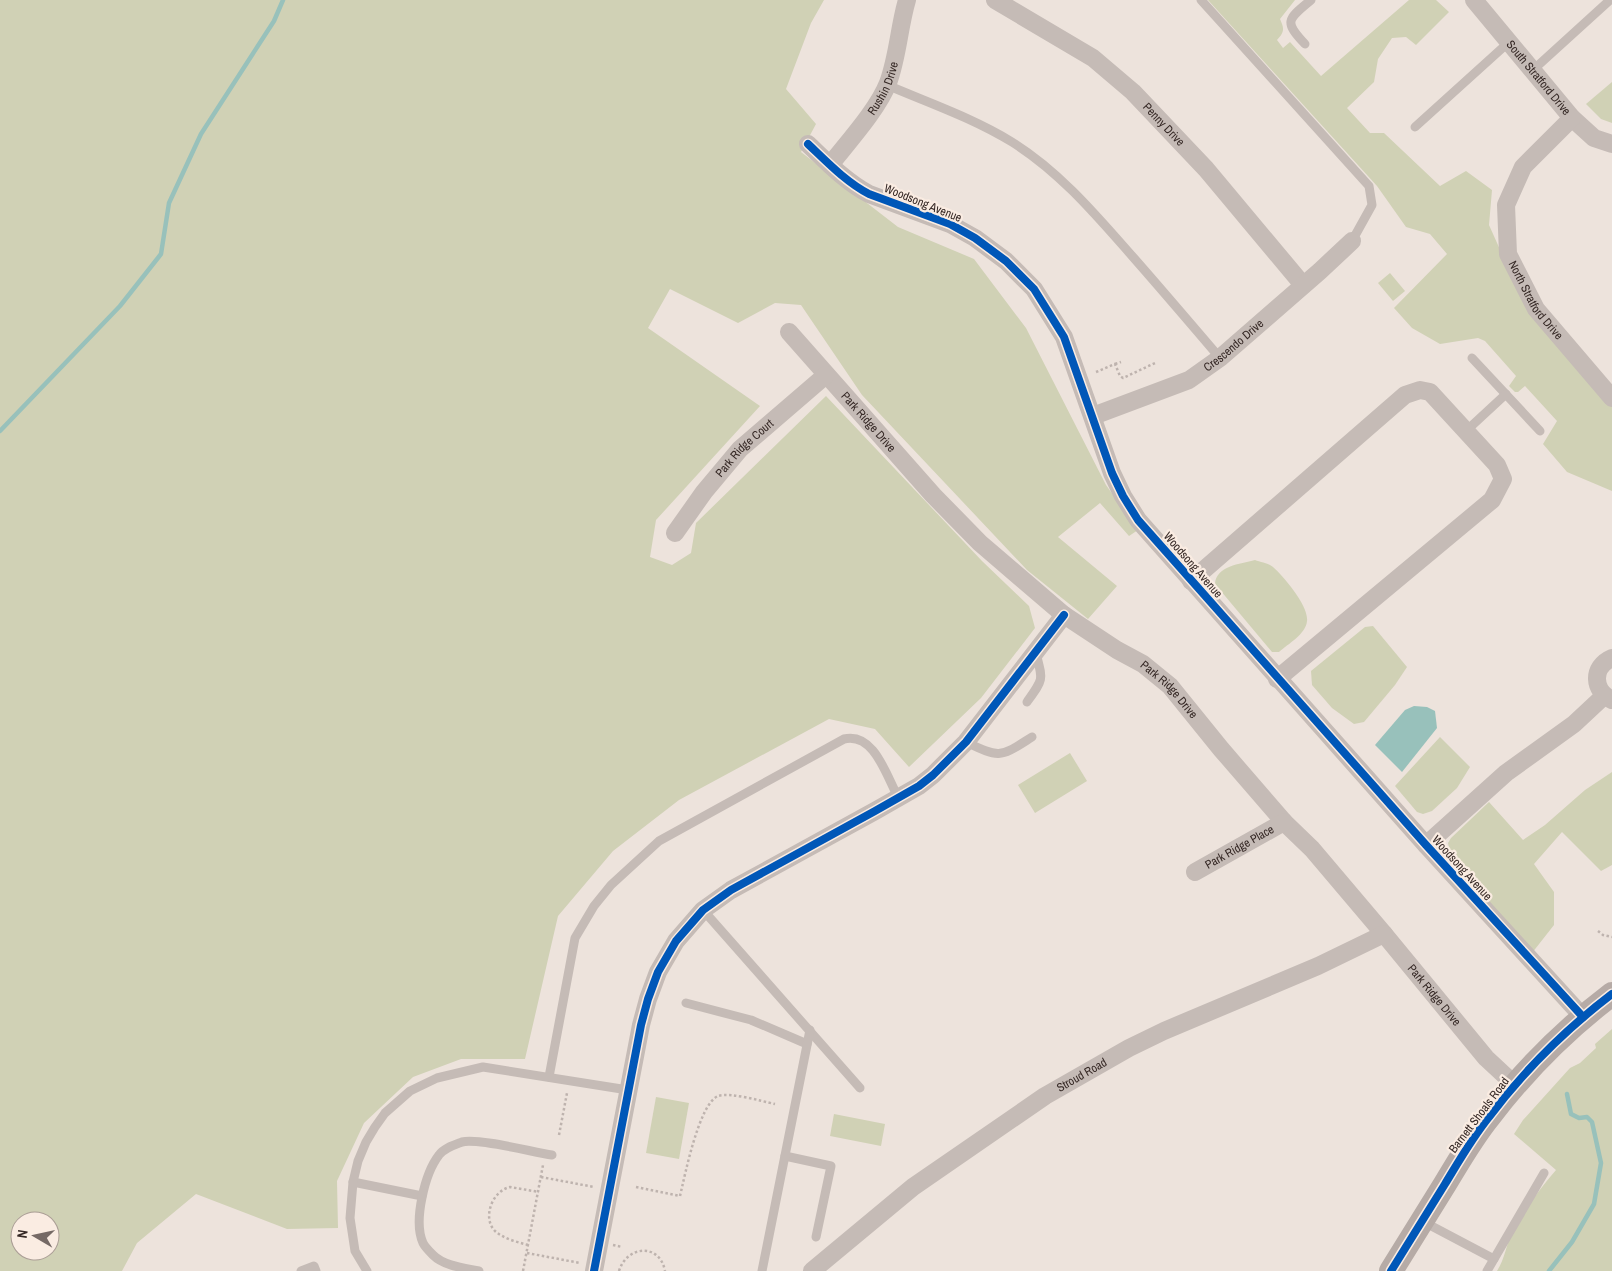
<svg xmlns="http://www.w3.org/2000/svg" width="1612" height="1271" viewBox="0 0 1612 1271" font-family="'Archivo Narrow',sans-serif">
  <style>
    .green { fill: #d0d1b5; fill-rule: evenodd }
    .water { fill: #98c1bb }
    .lines { fill: none; stroke-linecap: round; stroke-linejoin: round }
    .stream { stroke: #98c1bb; stroke-width: 4.5 }
    .path { stroke: #beb3ae; stroke-width: 2.5; stroke-dasharray: 2.5 2.5; stroke-linecap: butt }
    .lane { stroke: #c5bbb6; stroke-width: 9 }
    .street { stroke: #c5bbb6; stroke-width: 18 }
    .secondary { stroke: #b6aba6; stroke-width: 24 }
    .cycleway-casing { stroke: #faece2; stroke-width: 11 }
    .cycleway { stroke: #0057b8; stroke-width: 8 }
    .labels { text-anchor: middle; stroke-width: 4.5; stroke-linejoin: round; paint-order: stroke }
    .street-label { font-size: 12px; fill: #352825; stroke: #faece2 }
  </style>
  <rect width="100%" height="100%" fill="#ede3dc"/>
  <!-- green -->
  <g class="green">
    <path d="M 0,0 L 824,0 L 811,23 L 786,89 L 816,124 L 801,152 L 898,227 L 974,259 L 1026,328 L 1106,485 L 1138,530 L 1129,536 L 1100,503 L 1058,537 L 1117,586 L 1088,619 L 1027,570 L 862,395 L 801,305 L 775,303 L 738,323 L 670,289 L 648,328 L 760,406 L 656,520 L 650,557 L 672,565 L 691,553 L 696,523 L 826,396 L 982,561 L 1029,606 L 1035,628 L 981,698 L 909,767 L 875,729 L 829,719 L 679,800 L 613,851 L 558,916 L 525,1059 L 461,1059 L 413,1077 L 364,1123 L 337,1181 L 338,1228 L 287,1229 L 196,1194 L 137,1243 L 122,1271 L 0,1271 ZM 20,1221 L 50,1221 L 50,1251 L 20,1251 Z"/>
    <path d="M 1208,0 L 1295,0 L 1280,19 C 1284,28 1285,32 1277,40 L 1283,48 L 1290,42 L 1321,76 L 1409,0 L 1436,0 L 1449,12 L 1416,45 L 1406,37 L 1392,38 L 1378,59 L 1374,82 L 1347,108 L 1370,133 L 1384,133 L 1440,186 L 1466,171 L 1492,190 L 1489,225 L 1515,283 L 1612,407 L 1612,491 L 1567,472 L 1543,444 L 1557,421 L 1525,386 L 1518,392 L 1515,392 L 1509,386 L 1516,376 L 1485,341 L 1478,338 L 1440,344 L 1412,328 L 1394,308 L 1447,254 L 1430,234 L 1406,227 L 1377,186 Z"/>
    <polygon points="1612,82 1612,123 1601,119 1586,104"/>
    <polygon points="1390,273 1405,291 1393,301 1378,283"/>
    <path d="M 1255,560 C 1260,562 1268,563 1273,567 C 1284,577 1309,606 1307,621 C 1306,634 1288,644 1279,652 L 1272,652 L 1215,584 C 1216,566 1240,564 1255,560 Z"/>
    <polygon points="1373,626 1407,667 1395,685 1364,722 1354,724 1332,708 1312,685 1311,671 1365,627"/>
    <polygon points="1440,737 1470,767 1457,788 1432,811 1423,814 1417,812 1395,786"/>
    <polygon points="1070,753 1087,781 1035,813 1018,785"/>
    <polygon points="1612,772 1612,865 1601,871 1562,832 1534,864 1554,892 1554,925 1532,953 1451,857 1448,843 1451,838 1489,802 1523,840 1545,825 1585,790"/>
    <path d="M 1612,1029 L 1612,1271 L 1497,1271 C 1505,1259 1506,1244 1513,1231 C 1524,1209 1540,1189 1556,1170 L 1514,1134 L 1523,1120 L 1570,1068 L 1580,1063 L 1596,1048 L 1595,1044 Z"/>
    <polygon points="656,1097 689,1103 679,1159 646,1153"/>
    <polygon points="834,1114 885,1124 881,1146 830,1136"/>
  </g>
  <!-- water -->
  <polygon class="water" points="1414,706 1427,707 1435,711 1437,728 1402,772 1375,745 1405,710"/>
  <g class="lines">
    <!-- stream -->
    <g class="stream">
      <polyline points="0,431 120,306 161,254 169,203 201,134 274,21 283,0"/>
      <polyline points="1549,1271 1572,1242 1594,1204 1601,1163 1592,1122 1587,1117 1579,1118 1571,1114 1567,1094"/>
    </g>
    <!-- path -->
    <g class="path">
      <polyline points="1115,364 1121,362"/>
      <polyline points="1096,372 1115,364 1120,376 1123,378 1155,363"/>
      <polyline points="1598,931 1603,935 1612,937"/>
      <polyline points="559,1135 567,1093"/>
      <polyline points="541,1177 594,1187"/>
      <path d="M 636,1187 L 680,1196 C 685,1175 699,1104 718,1096 C 730,1092 761,1101 775,1104"/>
      <path d="M 528,1245 C 517,1242 504,1239 495,1231 C 482,1218 492,1191 510,1187 L 539,1192"/>
      <polyline points="613,1245 622,1247"/>
      <polyline points="527,1253 580,1263"/>
      <polyline points="523,1271 543,1165"/>
      <path d="M 619,1271 C 627,1245 660,1243 665,1271"/>
    </g>
    <!-- lane -->
    <g class="lane">
      <polyline points="1201,0 1369,186 1372,205 1352,241"/>
      <path d="M 1305,44 C 1283,21 1288,19 1311,0"/>
      <polyline points="1533,70 1610,0"/>
      <path d="M 887,85 C 929,103 973,118 1012,142 C 1060,172 1096,215 1133,257 C 1162,290 1191,324 1220,358"/>
      <polyline points="1415,127 1509,42"/>
      <polyline points="1472,358 1540,431"/>
      <polyline points="1466,431 1506,394"/>
      <path d="M 1027,702 C 1044,678 1043,681 1036,653"/>
      <path d="M 966,742 C 1001,759 1000,757 1032,737"/>
      <polyline points="703,910 860,1088"/>
      <polyline points="686,1003 751,1020 807,1044"/>
      <path d="M 549,1077 L 575,938 L 594,906 L 611,885 L 659,841 L 844,739 C 874,732 886,775 898,797"/>
      <polyline points="785,1156 831,1166 816,1237"/>
      <polyline points="353,1182 422,1196"/>
      <polyline points="1422,1221 1494,1259"/>
      <polyline points="301,1271 314,1266 316,1271"/>
      <polyline points="367,1271 355,1251 350,1218 353,1182 358,1161 366,1142 375,1127 385,1113 410,1091 437,1078 483,1067 628,1090"/>
      <path d="M 479,1271 C 464,1268 444,1266 433,1255 C 430,1252 425,1247 423,1243 C 413,1221 425,1173 439,1155 C 444,1148 454,1145 462,1142 C 479,1138 532,1152 552,1155"/>
      <polyline points="762,1271 810,1030"/>
      <polyline points="1487,1271 1544,1173"/>
    </g>
    <!-- street -->
    <g class="street">
      <path id="s1" d="M 995,0 L 1093,58 L 1133,92 L 1206,169 L 1303,285"/>
      <path id="s2" d="M 1474,0 L 1572,118 L 1594,138 L 1612,144"/>
      <path id="s3" d="M 1572,118 L 1523,167 L 1506,205 L 1508,254 L 1536,309 L 1612,398"/>
      <path d="M 808,144 C 827,162 846,182 869,194 L 950,224 L 975,238 L 1006,261 L 1034,289 L 1064,337 L 1112,473 L 1123,496 L 1138,520 L 1426,845 L 1583,1017"/>
      <path id="s4" d="M 830,165 C 848,142 878,109 888,83 C 898,56 899,27 907,0"/>
      <path id="s5" d="M 789,332 L 933,495 L 980,543 L 1064,615 L 1117,650 L 1143,664 L 1170,686 L 1221,749 L 1284,822 L 1312,849 L 1384,934 L 1486,1058 L 1515,1085"/>
      <path id="s6" d="M 1093,416 L 1189,380 L 1220,358 L 1320,271 L 1352,241"/>
      <path id="s7" d="M 675,533 L 704,492 L 740,449 L 826,375"/>
      <polyline points="1191,581 1405,395 1420,390 1430,392 1497,465 1503,479 1492,500 1277,679"/>
      <path d="M 1612,658 C 1591,667 1593,691 1612,700"/>
      <polyline points="1426,845 1506,773 1574,724 1604,696"/>
      <path id="s8" d="M 1195,872 L 1284,822"/>
      <polyline points="594,1271 641,1025 648,999 658,972 676,941 703,910 731,890 875,811 919,786 933,775 966,742 1064,615"/>
      <path id="s9" d="M 812,1271 L 913,1187 L 1045,1096 L 1129,1048 L 1164,1031 L 1318,966 L 1384,934"/>
    </g>
    <!-- secondary -->
    <path class="secondary" d="M 1391,1271 C 1409,1242 1427,1213 1445,1184 C 1459,1161 1472,1138 1489,1117 C 1524,1071 1566,1029 1612,994"/>
    <!-- cycleway casing -->
    <g class="cycleway-casing">
      <g id="cycleway">
        <path d="M 808,144 C 827,162 846,182 869,194 L 950,224 L 975,238 L 1006,261 L 1034,289 L 1064,337 L 1112,473 L 1123,496 L 1138,520 L 1426,845 L 1583,1017"/>
        <polyline points="594,1271 641,1025 648,999 658,972 676,941 703,910 731,890 875,811 919,786 933,775 966,742 1064,615"/>
        <path d="M 1391,1271 C 1409,1242 1427,1213 1445,1184 C 1459,1161 1472,1138 1489,1117 C 1524,1071 1566,1029 1612,994"/>
      </g>
    </g>
    <!-- cycleway -->
    <use href="#cycleway" class="cycleway"/>
  </g>
  <g class="labels">
    <!-- street labels -->
    <g class="street-label">
      <text dy="4" stroke="none"><textPath href="#s2" startOffset="101">South Stratford Drive</textPath></text>
      <text dy="4" stroke="none"><textPath href="#s4" startOffset="94">Rushin Drive</textPath></text>
      <text dy="4" stroke="none"><textPath href="#s1" startOffset="211">Penny Drive</textPath></text>
      <text transform="translate(923 203) rotate(22)" y="4">Woodsong Avenue</text>
      <text dy="4" stroke="none"><textPath href="#s3" startOffset="214">North Stratford Drive</textPath></text>
      <text dy="4" stroke="none"><textPath href="#s6" startOffset="159">Crescendo Drive</textPath></text>
      <text dy="4" stroke="none"><textPath href="#s5" startOffset="120">Park Ridge Drive</textPath></text>
      <text dy="4" stroke="none"><textPath href="#s7" startOffset="110">Park Ridge Court</textPath></text>
      <text transform="translate(1193 565) rotate(49)" y="4">Woodsong Avenue</text>
      <text dy="4" stroke="none"><textPath href="#s5" startOffset="525">Park Ridge Drive</textPath></text>
      <text dy="4" stroke="none"><textPath href="#s8" startOffset="51">Park Ridge Place</textPath></text>
      <text transform="translate(1462 868) rotate(48)" y="4">Woodsong Avenue</text>
      <text dy="4" stroke="none"><textPath href="#s5" startOffset="930">Park Ridge Drive</textPath></text>
      <text dy="4" stroke="none"><textPath href="#s9" startOffset="334">Stroud Road</textPath></text>
      <text transform="translate(1479 1115) rotate(-53)" y="4">Barnett Shoals Road</text>
    </g>
  </g>
  <!-- north arrow -->
  <g transform="translate(35 1236) rotate(279)"><circle r="24" fill="#faece2" stroke="#ab9e96"/>
  <path d="M0-4L9 19L0 12L-9 19Z" fill="#756965"/>
  <text y="-8" font-size="14" font-weight="bold" text-anchor="middle" fill="#352825">N</text>
  </g>
</svg>
